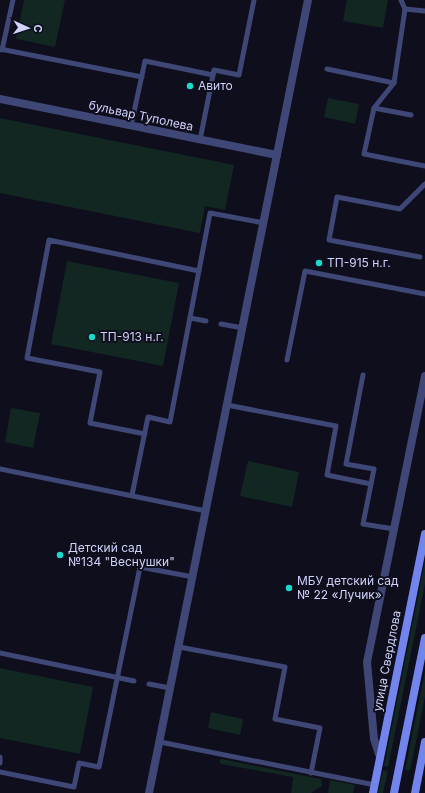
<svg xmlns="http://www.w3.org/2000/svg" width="425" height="793" viewBox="0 0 425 793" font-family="Inter,sans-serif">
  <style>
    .green { fill: #122622 }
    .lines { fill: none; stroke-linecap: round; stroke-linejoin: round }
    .lane { stroke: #3f4776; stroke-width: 5 }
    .street { stroke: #3f4776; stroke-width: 8 }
    .secondary { stroke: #7385ed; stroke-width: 8 }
    .poi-dot { fill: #1cd9ca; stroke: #0e0e1d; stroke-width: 1.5 }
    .labels { text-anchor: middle; stroke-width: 4; stroke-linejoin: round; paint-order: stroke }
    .poi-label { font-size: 12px; fill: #d0d2f9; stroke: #0e0e1d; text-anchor: start }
    .street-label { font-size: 12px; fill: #d0d2f9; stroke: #0e0e1d }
  </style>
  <rect width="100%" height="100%" fill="#0e0e1d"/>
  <!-- green -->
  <g class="green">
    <polygon points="24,0 65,0 55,47 16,39"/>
    <polygon points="347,0 388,0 383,28 343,21"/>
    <polygon points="328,98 359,104 355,124 324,117"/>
    <polygon points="0,118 234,165 225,210 205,206 200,233 0,193"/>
    <polygon points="67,261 179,283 163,366 51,344"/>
    <polygon points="11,408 40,413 33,448 5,442"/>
    <polygon points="248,461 299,472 292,507 240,496"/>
    <polygon points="425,561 425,584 388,767 384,766"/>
    <polygon points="0,668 93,687 80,754 0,738"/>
    <polygon points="425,671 425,697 410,771 405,770"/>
    <polygon points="211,712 243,719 240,735 208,728"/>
    <polygon points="221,759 321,779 322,786 311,793 291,793 293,777 221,764 219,761"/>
    <polygon points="383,770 388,771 383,793 378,793"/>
    <polygon points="330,780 355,785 353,793 328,793"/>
  </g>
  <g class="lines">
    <!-- lane -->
    <g class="lane">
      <polyline points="401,0 405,9"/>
      <polyline points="425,11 405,9 394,83 374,108 364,154 425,166"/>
      <polyline points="0,49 142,77"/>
      <polyline points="2,50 13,0"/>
      <polyline points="327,69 394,83"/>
      <polyline points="374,108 411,115"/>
      <polyline points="131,126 145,61 213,75"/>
      <polyline points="200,140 214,70 239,75 254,0"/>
      <polyline points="420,257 329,240 337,197 400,209 425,184"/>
      <polyline points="190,318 206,321"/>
      <polyline points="221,324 243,328"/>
      <polyline points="287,360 305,271 425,294"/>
      <polyline points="363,375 346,464 374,469 371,484"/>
      <polyline points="227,405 336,426 327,475 371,484 363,524 394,529"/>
      <polyline points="145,434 90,423 100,372 27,358 49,240 199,271"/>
      <polyline points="0,469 206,511"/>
      <polyline points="132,495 148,417 170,422 210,213 264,223"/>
      <polyline points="179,647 285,667 275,719 320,728 311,773"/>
      <polyline points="0,653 134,681"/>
      <polyline points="149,684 170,688"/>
      <polyline points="160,742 375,785"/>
      <polyline points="0,757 0,763"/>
      <polyline points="0,772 74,787 79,763 99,767 140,567 193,577"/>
    </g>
    <!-- street -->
    <g class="street">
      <polyline points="0,99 277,155"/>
      <polyline points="380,757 374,739 367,662 425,376"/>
      <polyline points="149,793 308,0"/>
    </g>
    <!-- secondary -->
    <g class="secondary">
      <polyline points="373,793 425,534"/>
      <polyline points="394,793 425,638"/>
      <polyline points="415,793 425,742"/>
    </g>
  </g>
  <!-- markers -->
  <g class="poi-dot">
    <circle cx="190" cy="86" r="4"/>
    <circle cx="319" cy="263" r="4"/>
    <circle cx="92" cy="337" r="4"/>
    <circle cx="60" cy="555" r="4"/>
    <circle cx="289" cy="588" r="4"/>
  </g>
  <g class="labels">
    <!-- poi labels -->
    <g class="poi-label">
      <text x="198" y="90">Авито</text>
      <text x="327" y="267">ТП-915 н.г.</text>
      <text x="100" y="341">ТП-913 н.г.</text>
      <text x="68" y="552">Детский сад<tspan x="68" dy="14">№134 "Веснушки"</tspan></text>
      <text x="297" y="585">МБУ детский сад<tspan x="297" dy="14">№ 22 «Лучик»</tspan></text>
    </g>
    <!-- street labels -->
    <g class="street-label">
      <text transform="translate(141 116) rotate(12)" y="4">бульвар Туполева</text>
      <text transform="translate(387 661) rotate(-79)" y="4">улица Свердлова</text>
    </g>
  </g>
  <!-- north arrow -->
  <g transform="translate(28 28) rotate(93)" stroke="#0e0e1d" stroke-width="3" paint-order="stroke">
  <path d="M0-3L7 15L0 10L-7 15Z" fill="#d0d2f9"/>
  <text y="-6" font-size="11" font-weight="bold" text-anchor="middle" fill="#d0d2f9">С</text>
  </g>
</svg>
